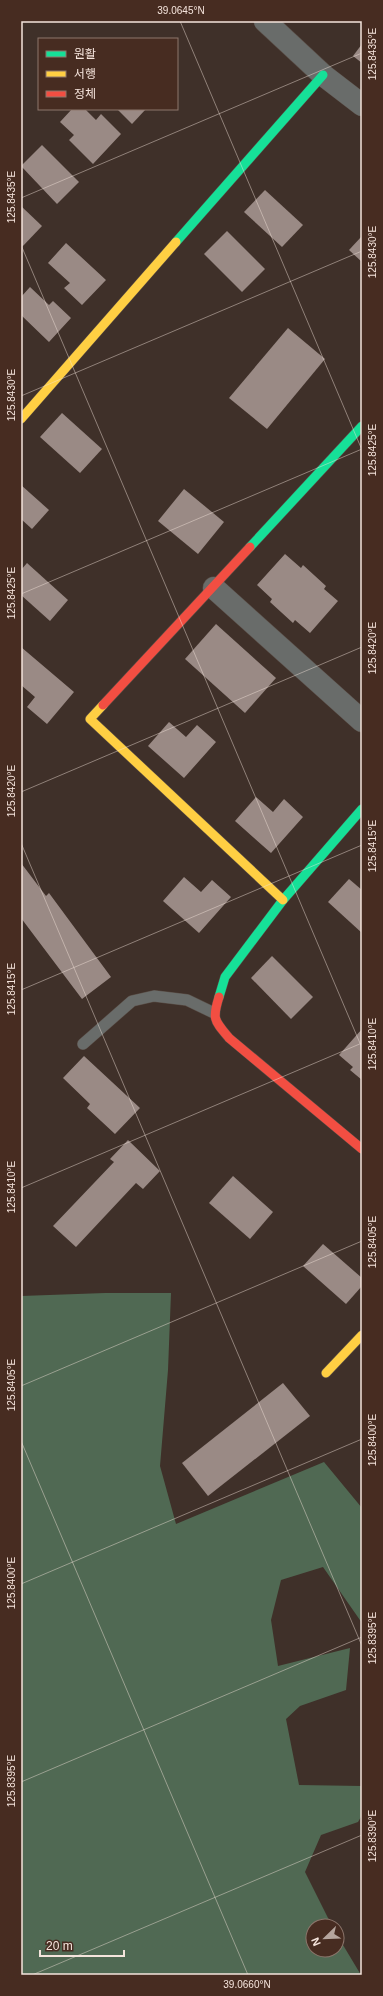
<svg xmlns="http://www.w3.org/2000/svg" width="383" height="1996" viewBox="0 0 383 1996" font-family="Helvetica,'Noto Sans KR',sans-serif">
  <style>
    .forest { fill: #506953 }
    .building { fill: #9a8a85 }
    .lines { fill: none; stroke-linecap: round; stroke-linejoin: round }
    .lane-casing { stroke: #5a4e47; stroke-width: 12 }
    .street-casing { stroke: #5a4e47; stroke-width: 23 }
    .fast-casing { stroke: #5a4e47; stroke-width: 10 }
    .slow-casing { stroke: #5a4e47; stroke-width: 10 }
    .jam-casing { stroke: #5a4e47; stroke-width: 10 }
    .lane { stroke: #696c6a; stroke-width: 11 }
    .street { stroke: #696c6a; stroke-width: 22 }
    .fast { stroke: #16e098; stroke-width: 9 }
    .slow { stroke: #ffcf43; stroke-width: 9 }
    .jam { stroke: #f24e42; stroke-width: 9 }
    .ticks { fill: none; stroke: #f5e4dc; stroke-width: 1; stroke-opacity: 0.45 }
    .neatline { fill: none; stroke: #f5e4dc; stroke-width: 1.5 }
    .ticks-label { font-size: 10px; text-anchor: middle; fill: #f5e4dc }
  </style>
  <rect width="100%" height="100%" fill="#3f3029"/>
  <!-- forest -->
  <polygon class="forest" points="105,1293 171,1293 168,1370 160,1466 176,1524 324,1462 362,1508 362,1623 323,1567 281,1580 271,1620 278,1666 350,1648 346,1690 300,1706 286,1719 299,1785 362,1786 362,1815 358,1822 321,1835 305,1872 332,1926 313,1926 313,1950 337,1950 337,1935 361,1975 21,1975 21,1296"/>
  <!-- building -->
  <g class="building">
    <polygon points="362,44 362,63 353,56"/>
    <polygon points="72,109 85,109 96,120 101,114 121,134 93,164 69,140 74,135 60,122"/>
    <polygon points="117,109 146,109 132,124"/>
    <polygon points="42,145 79,182 57,204 21,166"/>
    <polygon points="265,190 303,225 282,247 244,212"/>
    <polygon points="21,206 42,226 22,247 21,246"/>
    <polygon points="227,231 265,269 242,292 204,254"/>
    <polygon points="362,236 362,262 349,250"/>
    <polygon points="66,243 106,280 82,305 64,288 70,283 48,263"/>
    <polygon points="30,287 49,305 53,301 71,318 49,342 21,315 21,297"/>
    <polygon points="288,328 325,359 267,429 229,398"/>
    <polygon points="62,413 102,449 80,473 40,437"/>
    <polygon points="21,485 49,510 32,529 21,519"/>
    <polygon points="184,489 224,522 198,554 158,521"/>
    <polygon points="285,554 301,568 303,565 326,586 324,589 338,601 310,633 295,620 293,623 270,602 272,599 257,585"/>
    <polygon points="27,563 68,600 50,621 21,595 21,570"/>
    <polygon points="216,624 276,678 245,713 185,659"/>
    <polygon points="21,647 74,692 47,724 27,707 35,697 21,685"/>
    <polygon points="169,722 186,737 197,725 216,742 184,778 148,746"/>
    <polygon points="256,797 273,812 284,799 303,817 271,853 235,821"/>
    <polygon points="21,863 46,896 49,893 111,977 82,999 21,918"/>
    <polygon points="184,877 201,892 212,880 231,897 199,933 163,901"/>
    <polygon points="349,879 362,890 362,933 328,902"/>
    <polygon points="272,956 313,997 291,1019 251,978"/>
    <polygon points="362,1029 362,1080 350,1070 353,1067 339,1055"/>
    <polygon points="84,1056 140,1108 115,1134 87,1108 90,1104 63,1078"/>
    <polygon points="128,1140 160,1171 143,1189 136,1183 76,1247 53,1226 114,1162 110,1159"/>
    <polygon points="233,1176 273,1212 250,1239 209,1203"/>
    <polygon points="323,1244 362,1278 362,1286 346,1304 303,1266"/>
    <polygon points="283,1383 310,1416 208,1496 182,1463"/>
  </g>
  <g class="lines">
    <!-- lane casing -->
    <g class="lane-casing">
      <polyline id="lane" points="83,1044 132,1001 154,996 187,1000 214,1013"/>
    </g>
    <!-- street casing -->
    <g class="street-casing">
      <g id="street">
        <polyline points="265,21 323,75 362,105"/>
        <polyline points="214,588 362,721"/>
      </g>
    </g>
    <!-- fast casing -->
    <g class="fast-casing">
      <g id="fast">
        <polyline points="176,242 323,75"/>
        <polyline points="250,547 362,426"/>
        <polyline points="219,997 225,977 283,900 362,809"/>
      </g>
    </g>
    <!-- slow casing -->
    <g class="slow-casing">
      <g id="slow">
        <polyline points="21,419 176,242"/>
        <polyline points="103,705 90,719 283,900"/>
        <polyline points="326,1373 362,1335"/>
      </g>
    </g>
    <!-- jam casing -->
    <g class="jam-casing">
      <g id="jam">
        <polyline points="103,705 250,547"/>
        <path d="M 219,997 C 212,1019 214,1020 229,1038 L 362,1149"/>
      </g>
    </g>
    <!-- lane -->
    <use href="#lane" class="lane"/>
    <!-- street -->
    <use href="#street" class="street"/>
    <!-- fast -->
    <use href="#fast" class="fast"/>
    <!-- slow -->
    <use href="#slow" class="slow"/>
    <!-- jam -->
    <use href="#jam" class="jam"/>
  </g>
  <!-- ticks -->
  <path class="ticks" d="M 180,21 L 362,450M 21,198 L 362,53M 21,245 L 362,1048M 21,396 L 362,251M 21,594 L 362,449M 21,792 L 362,647M 21,843 L 362,1646M 21,990 L 362,845M 21,1188 L 362,1043M 21,1386 L 362,1241M 21,1441 L 248,1975M 21,1584 L 362,1439M 21,1782 L 362,1637M 32,1975 L 362,1835"/>
  <!-- border -->
  <rect width="383" height="1996" fill="none" stroke="#472c21" stroke-width="44"/>
  <!-- legend -->
  <rect x="38" y="38" width="140" height="72" fill="#472c21" stroke="#8d766c"/>
  <rect x="46" y="51" width="20" height="6" fill="#16e098" stroke="#8d766c"/>
  <text x="74" y="58" font-size="12" fill="#f5e4dc">원활</text>
  <rect x="46" y="71" width="20" height="6" fill="#ffcf43" stroke="#8d766c"/>
  <text x="74" y="78" font-size="12" fill="#f5e4dc">서행</text>
  <rect x="46" y="91" width="20" height="6" fill="#f24e42" stroke="#8d766c"/>
  <text x="74" y="98" font-size="12" fill="#f5e4dc">정체</text>
  <!-- north arrow -->
  <g transform="translate(325 1938) rotate(247)"><circle r="19" fill="#472c21" stroke="#8d766c"/>
  <path d="M0-3L7 15L0 10L-7 15Z" fill="#b5a59d"/>
  <text y="-6" font-size="11" font-weight="bold" text-anchor="middle" fill="#f5e4dc">N</text>
  </g>
  <!-- scale -->
  <path d="M40 1950v6h84v-6" fill="none" stroke="#f5e4dc" stroke-width="2"/>
  <text x="46" y="1950" font-size="12" fill="#f5e4dc" stroke="#472c21" stroke-width="3" paint-order="stroke">20 m</text>
  <rect x="22" y="22" width="339" height="1952" class="neatline"/>
  <g class="ticks-label">
    <text x="181" y="14">39.0645°N</text>
    <text transform="translate(372 54) rotate(-90)" y="4">125.8435°E</text>
    <text transform="translate(11 197) rotate(-90)" y="4">125.8435°E</text>
    <text transform="translate(372 252) rotate(-90)" y="4">125.8430°E</text>
    <text transform="translate(11 395) rotate(-90)" y="4">125.8430°E</text>
    <text transform="translate(372 450) rotate(-90)" y="4">125.8425°E</text>
    <text transform="translate(11 593) rotate(-90)" y="4">125.8425°E</text>
    <text transform="translate(372 648) rotate(-90)" y="4">125.8420°E</text>
    <text transform="translate(11 791) rotate(-90)" y="4">125.8420°E</text>
    <text transform="translate(372 846) rotate(-90)" y="4">125.8415°E</text>
    <text transform="translate(11 989) rotate(-90)" y="4">125.8415°E</text>
    <text transform="translate(372 1044) rotate(-90)" y="4">125.8410°E</text>
    <text transform="translate(11 1187) rotate(-90)" y="4">125.8410°E</text>
    <text transform="translate(372 1242) rotate(-90)" y="4">125.8405°E</text>
    <text transform="translate(11 1385) rotate(-90)" y="4">125.8405°E</text>
    <text transform="translate(372 1440) rotate(-90)" y="4">125.8400°E</text>
    <text transform="translate(11 1583) rotate(-90)" y="4">125.8400°E</text>
    <text transform="translate(372 1638) rotate(-90)" y="4">125.8395°E</text>
    <text transform="translate(11 1781) rotate(-90)" y="4">125.8395°E</text>
    <text transform="translate(372 1836) rotate(-90)" y="4">125.8390°E</text>
    <text x="247" y="1988">39.0660°N</text>
  </g>
</svg>
